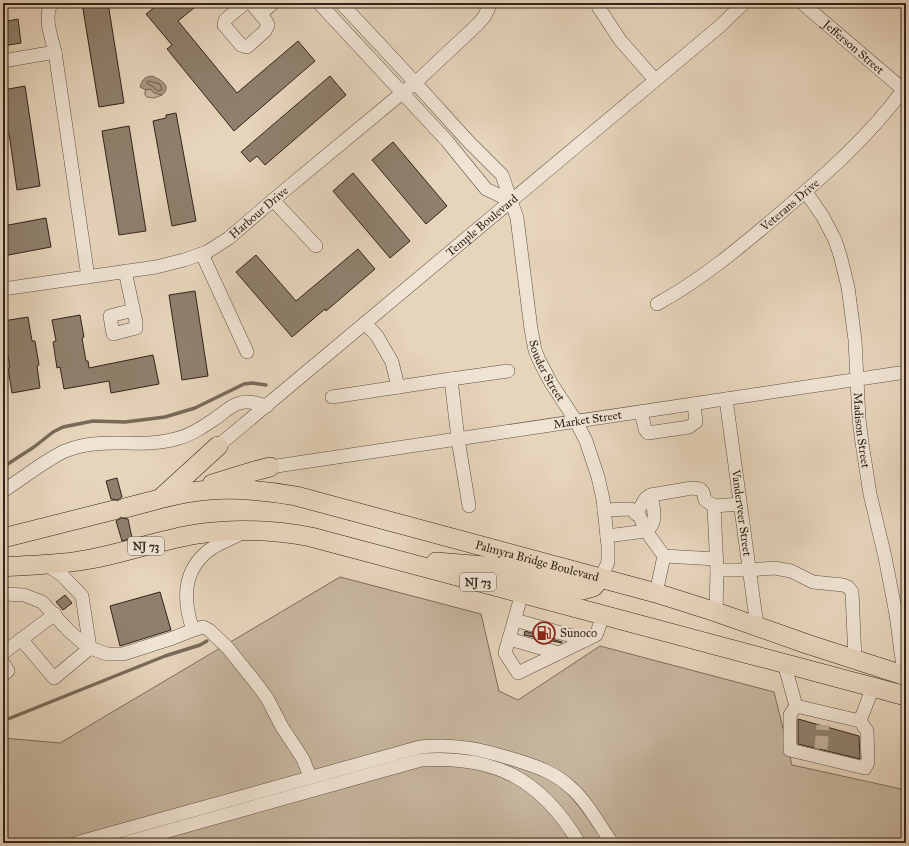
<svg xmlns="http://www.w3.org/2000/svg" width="909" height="846" viewBox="0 0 909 846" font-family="'IM FELL Great Primer',serif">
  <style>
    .green { fill: #c7b69f; stroke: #7c6d5c }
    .water { fill: #a89884; stroke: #786a59 }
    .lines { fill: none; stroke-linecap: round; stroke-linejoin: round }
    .shore { stroke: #6c5e4e; stroke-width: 1 }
    .stream { stroke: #786a59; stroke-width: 3.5 }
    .building { fill: #8f806d; stroke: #312419 }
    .minor-tunnel { stroke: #c2b19b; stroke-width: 13; stroke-dasharray: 13 6; stroke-linecap: butt }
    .minor-casing { stroke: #5e5042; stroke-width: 14 }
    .highway-casing { stroke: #312419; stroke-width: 20 }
    .minor { stroke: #efe3d3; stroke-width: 13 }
    .highway { stroke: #e6d4bb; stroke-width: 19 }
    .labels { text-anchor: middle; stroke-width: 4; stroke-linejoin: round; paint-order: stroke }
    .shield { fill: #efe3d3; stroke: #6a5d51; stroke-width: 1 }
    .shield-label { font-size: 11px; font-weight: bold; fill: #312419 }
    .street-label { font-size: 12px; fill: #312419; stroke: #efe3d3 }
    .poi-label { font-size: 12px; fill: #312419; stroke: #efe3d3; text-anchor: start }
  </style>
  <rect width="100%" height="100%" fill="#e6d4bb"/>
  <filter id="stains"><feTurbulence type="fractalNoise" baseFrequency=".005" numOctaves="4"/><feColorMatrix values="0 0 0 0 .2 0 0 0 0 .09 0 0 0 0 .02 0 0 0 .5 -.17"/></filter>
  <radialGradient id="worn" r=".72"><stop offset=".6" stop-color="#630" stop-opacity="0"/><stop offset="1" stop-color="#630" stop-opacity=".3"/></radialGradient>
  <!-- green -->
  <g class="green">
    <path d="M 148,89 C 154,89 154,94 162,95 L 154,98 L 147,97 L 145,95 L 145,91 Z"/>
    <polygon points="340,577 481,614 499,691 518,700 600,646 774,692 792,765 906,790 906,843 3,843 3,738 60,743"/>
  </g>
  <!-- water -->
  <path class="water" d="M 152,76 C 160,79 173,86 162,95 L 154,93 L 150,89 L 146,90 L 140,87 C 142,80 144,77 152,76 Z"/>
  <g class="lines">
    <!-- shore -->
    <polygon class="shore" points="149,81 160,84 162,90 158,91 152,86 148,84 147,82"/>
    <!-- stream -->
    <g class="stream">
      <polyline points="3,467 34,447 53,432 63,427 93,421 125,422 165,417 195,408 244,384 253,383 266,385"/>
      <polyline points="3,721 165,656 200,645 207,641"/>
    </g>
  </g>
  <!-- building -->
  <g class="building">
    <polygon points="82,3 108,3 124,103 99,107"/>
    <polygon points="160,3 200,3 178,21 237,93 298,41 315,61 234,131 167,49 172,45 146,14"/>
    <polygon points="18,19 21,43 3,46 3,22"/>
    <polygon points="330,76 346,95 265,165 257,156 250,162 241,152"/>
    <polygon points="25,86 40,186 17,190 9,133 6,133 3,112 3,90"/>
    <polygon points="176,113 196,221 172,226 153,121 166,118 166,115"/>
    <polygon points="129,126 146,231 119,235 102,131"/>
    <polygon points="393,142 447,206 426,224 372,160"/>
    <polygon points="353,173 410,241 390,258 333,191"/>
    <polygon points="46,218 51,247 3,256 3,226"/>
    <polygon points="358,249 375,269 326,311 325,309 292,337 236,272 256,255 296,301"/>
    <polygon points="195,291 208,376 182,380 169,295"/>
    <polygon points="80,315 84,337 82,338 86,361 88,361 89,368 153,355 159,384 111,393 109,381 64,389 60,367 57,368 53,342 56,341 52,320"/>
    <polygon points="28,317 32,341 35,341 39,365 37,366 40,388 12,393 8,368 10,368 6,345 4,345 3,340 3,321"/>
    <polygon points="117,478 122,497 118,500 111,499 106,481"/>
    <polygon points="121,518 128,519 132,538 122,541 116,521"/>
    <polygon points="160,592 171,630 120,646 110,606"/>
    <polygon points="65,595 72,603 63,610 56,602"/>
    <polygon points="525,631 562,642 562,643 524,635"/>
    <polygon points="798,719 859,736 860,759 798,744"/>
  </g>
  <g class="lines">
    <!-- minor-tunnel -->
    <polyline class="minor-tunnel" points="821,749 823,725"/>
    <!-- minor casing -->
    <g class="minor-casing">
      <g id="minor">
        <path d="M 51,3 C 44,19 51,36 55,52 L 88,277"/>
        <polyline points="245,3 225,20 224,25 241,45 247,47 265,31 268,25 266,21 251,3"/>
        <polyline points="319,3 447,141 486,189 511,201"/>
        <path id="s1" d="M 341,3 L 399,65 L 468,141 L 502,175 L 517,218 L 531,329 L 535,350 L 539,360 L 551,383 L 576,421 L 586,441 L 598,477 L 603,499 L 608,546 L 608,562 L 601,578"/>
        <polyline points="597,3 599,8 620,40 655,80"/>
        <path id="s2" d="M 802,3 L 906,92"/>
        <polyline points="261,14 273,3"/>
        <polyline points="3,61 55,52"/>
        <path id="s3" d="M 806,192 L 823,217 L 835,240 L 840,255 L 848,287 L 855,340 L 859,419 L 862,443 L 870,494 L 885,557 L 896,614 L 904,675"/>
        <polyline points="273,200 316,246"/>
        <polyline points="202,254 247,352"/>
        <polyline points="125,271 136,322 136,328 113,334 110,316 133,310"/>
        <path id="s4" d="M 3,289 L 156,267 L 184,260 L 207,252 L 229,238 L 273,200 L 402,93 L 415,83 L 478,24 L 484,17 L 491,3"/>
        <path id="s5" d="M 657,304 C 701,280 739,248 777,216 C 825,175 869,137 906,86"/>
        <polyline points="365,323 377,336 392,362 398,387"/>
        <polyline points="451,379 508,371"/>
        <polyline points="332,397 451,379 458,439 469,506"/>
        <path id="s6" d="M 726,399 L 757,626"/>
        <polyline points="641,412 645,429 648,433 689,427 696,422 694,404"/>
        <path id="s7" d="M 218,446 L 719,27 L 744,3"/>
        <path id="s8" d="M 270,467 L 906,372"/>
        <path d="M 3,491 C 22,479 45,460 65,451 C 104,435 141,450 179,438 C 194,434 207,424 219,416 C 225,411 232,405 240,403 C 248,400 258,404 267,406"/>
        <polyline points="740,504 714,506 717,570 749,570 775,568 791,571 813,582 843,585 848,587 852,592 855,659"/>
        <polyline points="604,510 631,509 640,517 646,531 664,556 656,593"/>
        <polyline points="636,514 646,498 651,495 692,488 700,489 703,492 705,500 714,506"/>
        <path d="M 607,536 L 646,531 C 659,522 653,508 651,495"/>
        <polyline points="664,556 716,559"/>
        <polyline points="522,593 505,653 518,673 596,635 603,616"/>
        <polyline points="3,594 24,595 42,602 69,631 83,643 90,648 107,654 123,654 173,638 193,630 203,627 209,630 227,647 259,687 267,698 282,727 303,759 310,777"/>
        <polyline points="716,612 717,570"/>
        <polyline points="515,620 586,640"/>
        <path d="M 193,630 C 183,601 182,572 208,551 C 218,543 232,539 243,532"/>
        <polyline points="21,639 54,678 90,648 82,596 62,575 47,565"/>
        <polyline points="509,639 559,653"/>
        <polyline points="3,653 55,614"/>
        <polyline points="3,663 8,671 3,675"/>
        <polyline points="784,663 796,706 860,721 873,687"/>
        <polyline points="796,706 790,715 790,750 865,768 868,762 867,731 860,721"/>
        <path d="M 76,843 L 420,747 C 457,743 484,750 519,761 C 538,767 555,773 570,787 C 586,800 600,826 612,843"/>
        <path d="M 125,843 L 421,760 C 495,755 541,779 579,843"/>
      </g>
    </g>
    <!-- highway casing -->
    <g class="highway-casing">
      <g id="highway">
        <polyline points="212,484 251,472 270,467"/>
        <polyline points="161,498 218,446"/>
        <path id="s9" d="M 125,508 C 153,501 181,492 210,490 C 238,488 268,491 296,496 L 656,593 L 716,612 L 807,644 L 906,676"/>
        <polyline points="3,538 114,510"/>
        <polyline points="436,562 485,566 582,590 593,587 601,578"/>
        <path d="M 3,567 C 30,565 57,565 85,560 C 122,554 159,540 197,534 C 235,528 274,530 311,537 L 906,696"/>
      </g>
    </g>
    <!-- minor -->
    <use href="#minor" class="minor"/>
    <!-- highway -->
    <use href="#highway" class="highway"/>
  </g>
  <!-- icons -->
  <defs>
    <g id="fuel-ring" transform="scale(1.15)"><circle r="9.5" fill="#efe3d3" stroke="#8f2418" stroke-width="1.5"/><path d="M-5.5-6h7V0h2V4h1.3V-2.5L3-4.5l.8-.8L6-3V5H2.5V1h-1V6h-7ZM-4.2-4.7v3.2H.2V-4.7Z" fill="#8f2418"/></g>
  </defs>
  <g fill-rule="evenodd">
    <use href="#fuel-ring" x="544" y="633"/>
  </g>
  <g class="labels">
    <!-- shield labels -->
    <g class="shield">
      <rect x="128" y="537" width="36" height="18" rx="3"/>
      <rect x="460" y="573" width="36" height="18" rx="3"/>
    </g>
    <g class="shield-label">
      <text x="146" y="550">NJ 73</text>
      <text x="478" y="586">NJ 73</text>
    </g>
    <!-- street labels -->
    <g class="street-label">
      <text dy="4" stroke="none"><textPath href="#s2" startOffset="68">Jefferson Street</textPath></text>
      <text dy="4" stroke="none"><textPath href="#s5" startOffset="166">Veterans Drive</textPath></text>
      <text dy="4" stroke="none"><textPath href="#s4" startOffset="273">Harbour Drive</textPath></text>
      <text dy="4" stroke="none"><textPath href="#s7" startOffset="344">Temple Boulevard</textPath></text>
      <text dy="4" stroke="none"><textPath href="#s1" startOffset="438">Souder Street</textPath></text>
      <text dy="4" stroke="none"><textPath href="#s8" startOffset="321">Market Street</textPath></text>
      <text dy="4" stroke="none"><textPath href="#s3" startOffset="249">Madison Street</textPath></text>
      <text dy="4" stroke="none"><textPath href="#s6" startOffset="115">Vanderveer Street</textPath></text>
      <text dy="4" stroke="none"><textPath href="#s9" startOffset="423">Palmyra Bridge Boulevard</textPath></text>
    </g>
    <!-- poi labels -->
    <g class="poi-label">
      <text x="560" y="637">Sunoco</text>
    </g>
  </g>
  <!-- margin -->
  <rect width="909" height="846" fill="none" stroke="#e6d4bb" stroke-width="16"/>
  <rect x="4" y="4" width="901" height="838" fill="none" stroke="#312419" stroke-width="2"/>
  <rect x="8" y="8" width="893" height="830" fill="none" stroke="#312419"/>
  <rect width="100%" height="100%" filter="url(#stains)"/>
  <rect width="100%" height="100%" fill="url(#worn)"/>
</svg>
